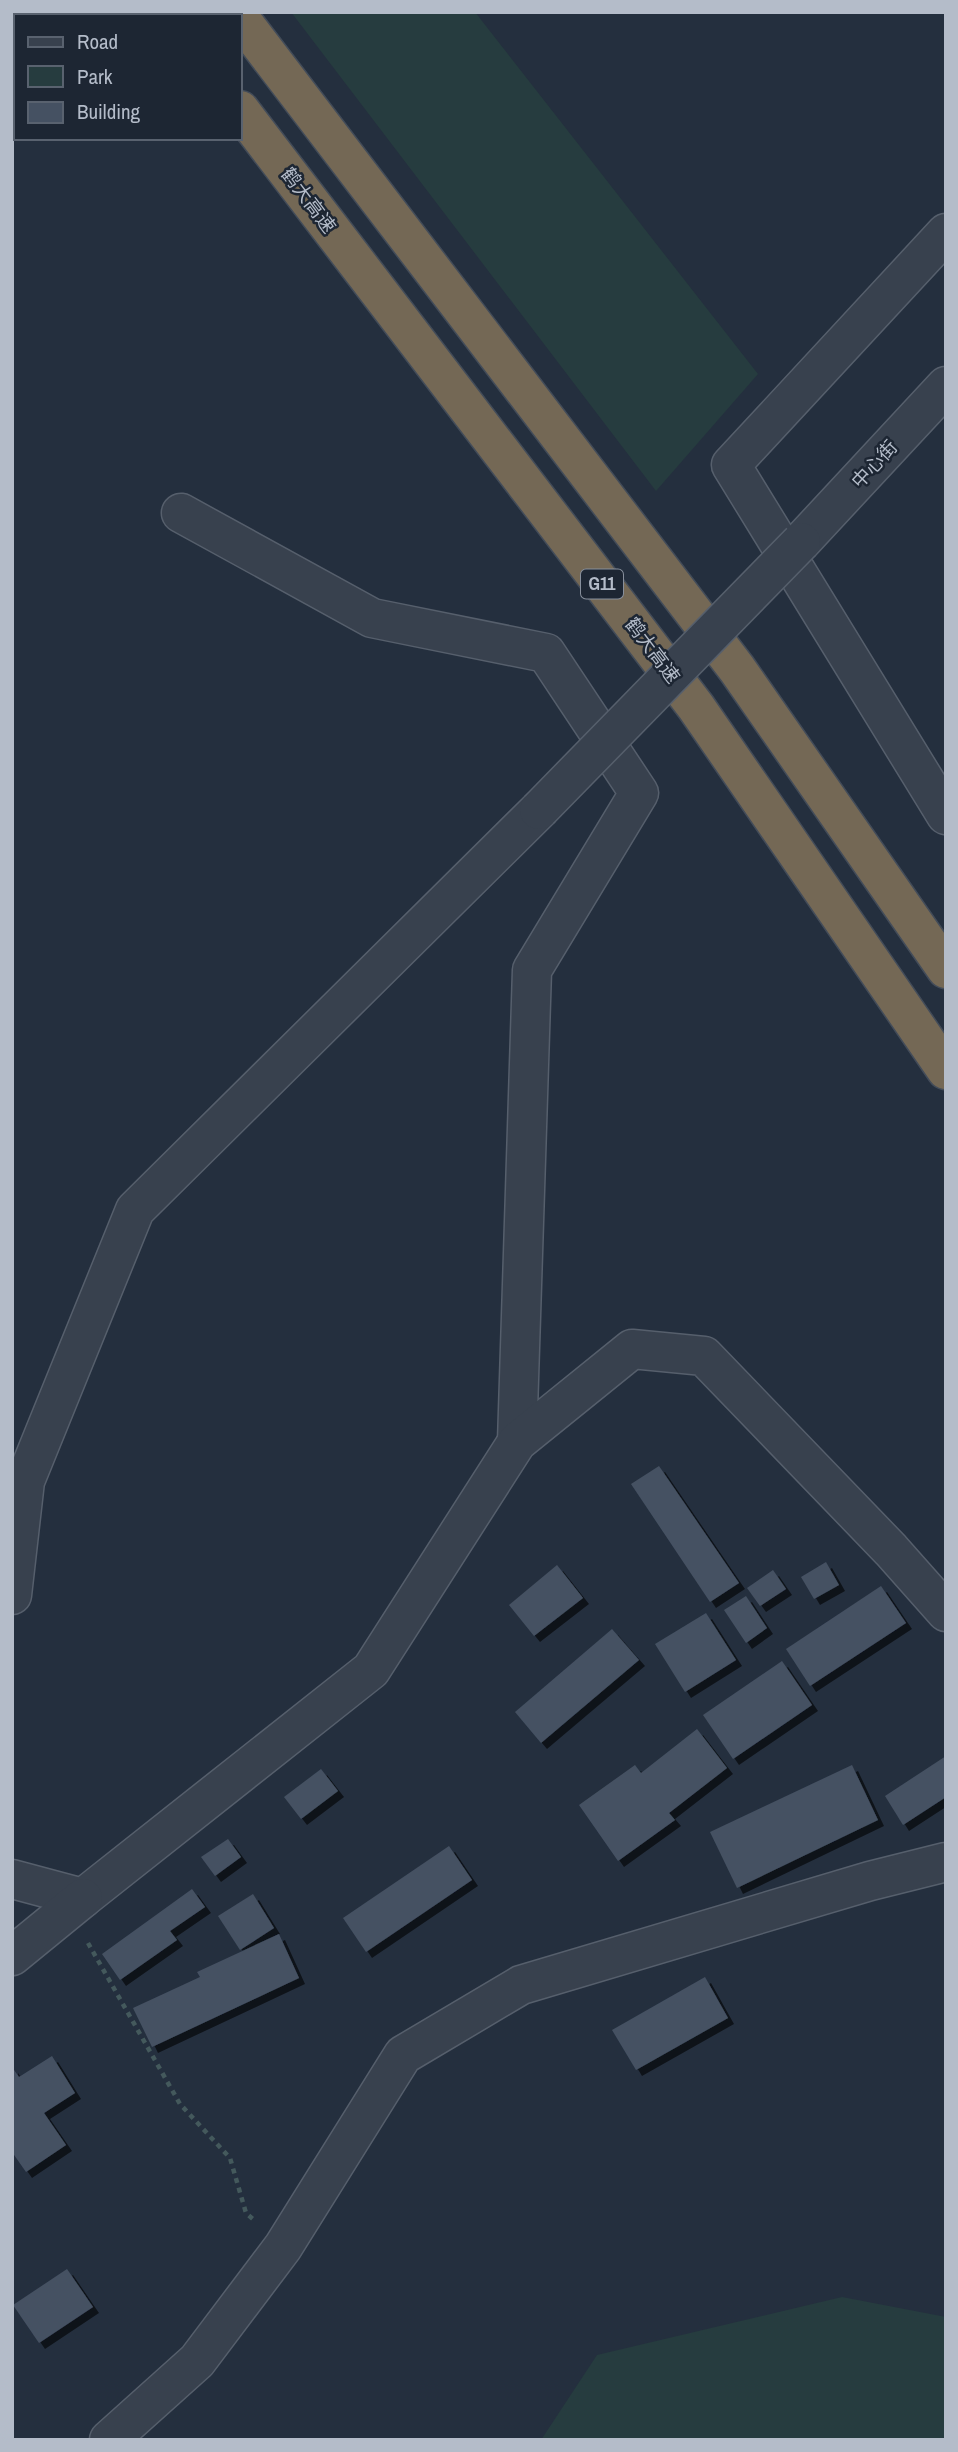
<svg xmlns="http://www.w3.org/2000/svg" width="958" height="2452" viewBox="0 0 958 2452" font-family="'Archivo Narrow','Noto Sans SC',sans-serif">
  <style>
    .green { fill: #263c3f }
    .building { fill: #455162; filter: url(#shadow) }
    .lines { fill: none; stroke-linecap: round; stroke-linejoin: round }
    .minor-casing { stroke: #565f6c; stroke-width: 41 }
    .highway-casing { stroke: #434c59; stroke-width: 41 }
    .path { stroke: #44595c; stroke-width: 4.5; stroke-dasharray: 5 5; stroke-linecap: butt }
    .minor { stroke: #38414e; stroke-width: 38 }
    .highway { stroke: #746855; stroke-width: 38 }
    .minor-bridge-casing { stroke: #565f6c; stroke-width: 41; stroke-linecap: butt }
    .minor-bridge { stroke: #38414e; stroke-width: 38 }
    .labels { text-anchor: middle; stroke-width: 5; stroke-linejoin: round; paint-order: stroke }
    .shield { fill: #1d2633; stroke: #878f9c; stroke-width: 2 }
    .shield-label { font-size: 18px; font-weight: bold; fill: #b4bcc9 }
    .street-label { font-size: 19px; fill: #b4bcc9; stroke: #1d2633 }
  </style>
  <defs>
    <filter id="shadow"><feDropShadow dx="6" dy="6" stdDeviation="0" flood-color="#0009"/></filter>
  </defs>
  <rect width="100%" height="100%" fill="#242f3e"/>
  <!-- green -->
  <g class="green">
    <polygon points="291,12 475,12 758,374 656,491"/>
    <polygon points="842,2297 946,2317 946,2440 541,2440 597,2355"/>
  </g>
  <!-- building -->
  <g class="building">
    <polygon points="659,1466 739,1583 710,1602 631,1484"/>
    <polygon points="826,1562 839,1585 814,1599 801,1577"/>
    <polygon points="557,1565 583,1598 534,1636 509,1605"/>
    <polygon points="773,1570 786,1589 760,1606 747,1588"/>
    <polygon points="881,1586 906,1623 810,1686 786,1649"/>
    <polygon points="746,1596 767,1628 746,1643 724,1610"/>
    <polygon points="706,1613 736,1660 685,1692 655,1644"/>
    <polygon points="612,1629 639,1660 541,1743 515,1712"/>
    <polygon points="782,1661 812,1705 733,1759 703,1715"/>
    <polygon points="697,1729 727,1768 669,1813 675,1820 618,1861 579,1805 635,1765 641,1773"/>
    <polygon points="946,1756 946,1797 903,1825 885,1796"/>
    <polygon points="852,1765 878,1820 737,1888 710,1832"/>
    <polygon points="321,1769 338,1791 301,1819 284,1797"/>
    <polygon points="228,1839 241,1857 215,1876 201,1857"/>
    <polygon points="449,1846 472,1880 366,1952 343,1918"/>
    <polygon points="192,1889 205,1907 170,1931 177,1940 120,1980 102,1954"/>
    <polygon points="253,1894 274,1928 240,1950 218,1916"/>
    <polygon points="279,1934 299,1978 152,2047 133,2008 200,1977 197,1972"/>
    <polygon points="705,1977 728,2018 636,2070 612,2030"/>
    <polygon points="52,2056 75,2093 44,2113 66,2145 26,2172 12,2152 12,2067 19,2077"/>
    <polygon points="67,2269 93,2307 39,2343 13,2305"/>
  </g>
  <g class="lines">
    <!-- minor casing -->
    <g class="minor-casing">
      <g id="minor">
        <polyline points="946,233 731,465 946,815"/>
        <polyline points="181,513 372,618 546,653 639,793 532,970 517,1442"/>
        <polyline points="801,542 946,386"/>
        <polyline points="12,1595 25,1481 135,1210 539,810"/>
        <polyline points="12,1879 83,1898 371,1670 517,1442 632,1349 704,1356 891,1550 946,1612"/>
        <polyline points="12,1956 83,1898"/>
        <polyline points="109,2440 197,2361 283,2247 403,2055 521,1985 870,1881 946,1862"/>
      </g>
    </g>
    <!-- highway casing -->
    <g class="highway-casing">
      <g id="highway">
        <polyline points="165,12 168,16"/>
        <polyline points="240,18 737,669 946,969"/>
        <polyline points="240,110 696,707 946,1070"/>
      </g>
    </g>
    <!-- path -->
    <polyline class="path" points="88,1943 180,2104 230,2158 246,2213 254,2220"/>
    <!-- minor -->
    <use href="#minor" class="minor"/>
    <!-- highway -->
    <use href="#highway" class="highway"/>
    <!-- minor-bridge casing -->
    <g class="minor-bridge-casing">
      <polyline id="minor-bridge" points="539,810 801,542"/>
    </g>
    <!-- minor-bridge -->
    <use href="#minor-bridge" class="minor-bridge"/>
  </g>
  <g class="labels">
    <!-- shield labels -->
    <rect class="shield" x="581" y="569.5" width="42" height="29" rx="5"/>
    <g class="shield-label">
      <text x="602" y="590">G11</text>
    </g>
    <!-- street labels -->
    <g class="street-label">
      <text transform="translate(309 200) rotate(53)" y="7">鹤大高速</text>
      <text transform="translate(874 464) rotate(-47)" y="7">中心街</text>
      <text transform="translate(653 650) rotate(53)" y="7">鹤大高速</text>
    </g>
  </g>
  <!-- border -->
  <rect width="958" height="2452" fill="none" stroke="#b4bcc9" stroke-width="28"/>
  <!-- legend -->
  <rect x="14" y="14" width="228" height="126" fill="#1d2633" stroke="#59626f" stroke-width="2"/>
  <rect x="28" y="37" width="35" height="10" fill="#38414e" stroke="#59626f" stroke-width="2"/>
  <text x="77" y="49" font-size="21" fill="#b4bcc9">Road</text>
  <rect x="28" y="66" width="35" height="21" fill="#263c3f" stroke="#59626f" stroke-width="2"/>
  <text x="77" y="84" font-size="21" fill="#b4bcc9">Park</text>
  <rect x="28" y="102" width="35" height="21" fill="#455162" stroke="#59626f" stroke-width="2"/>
  <text x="77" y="119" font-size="21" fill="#b4bcc9">Building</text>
</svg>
